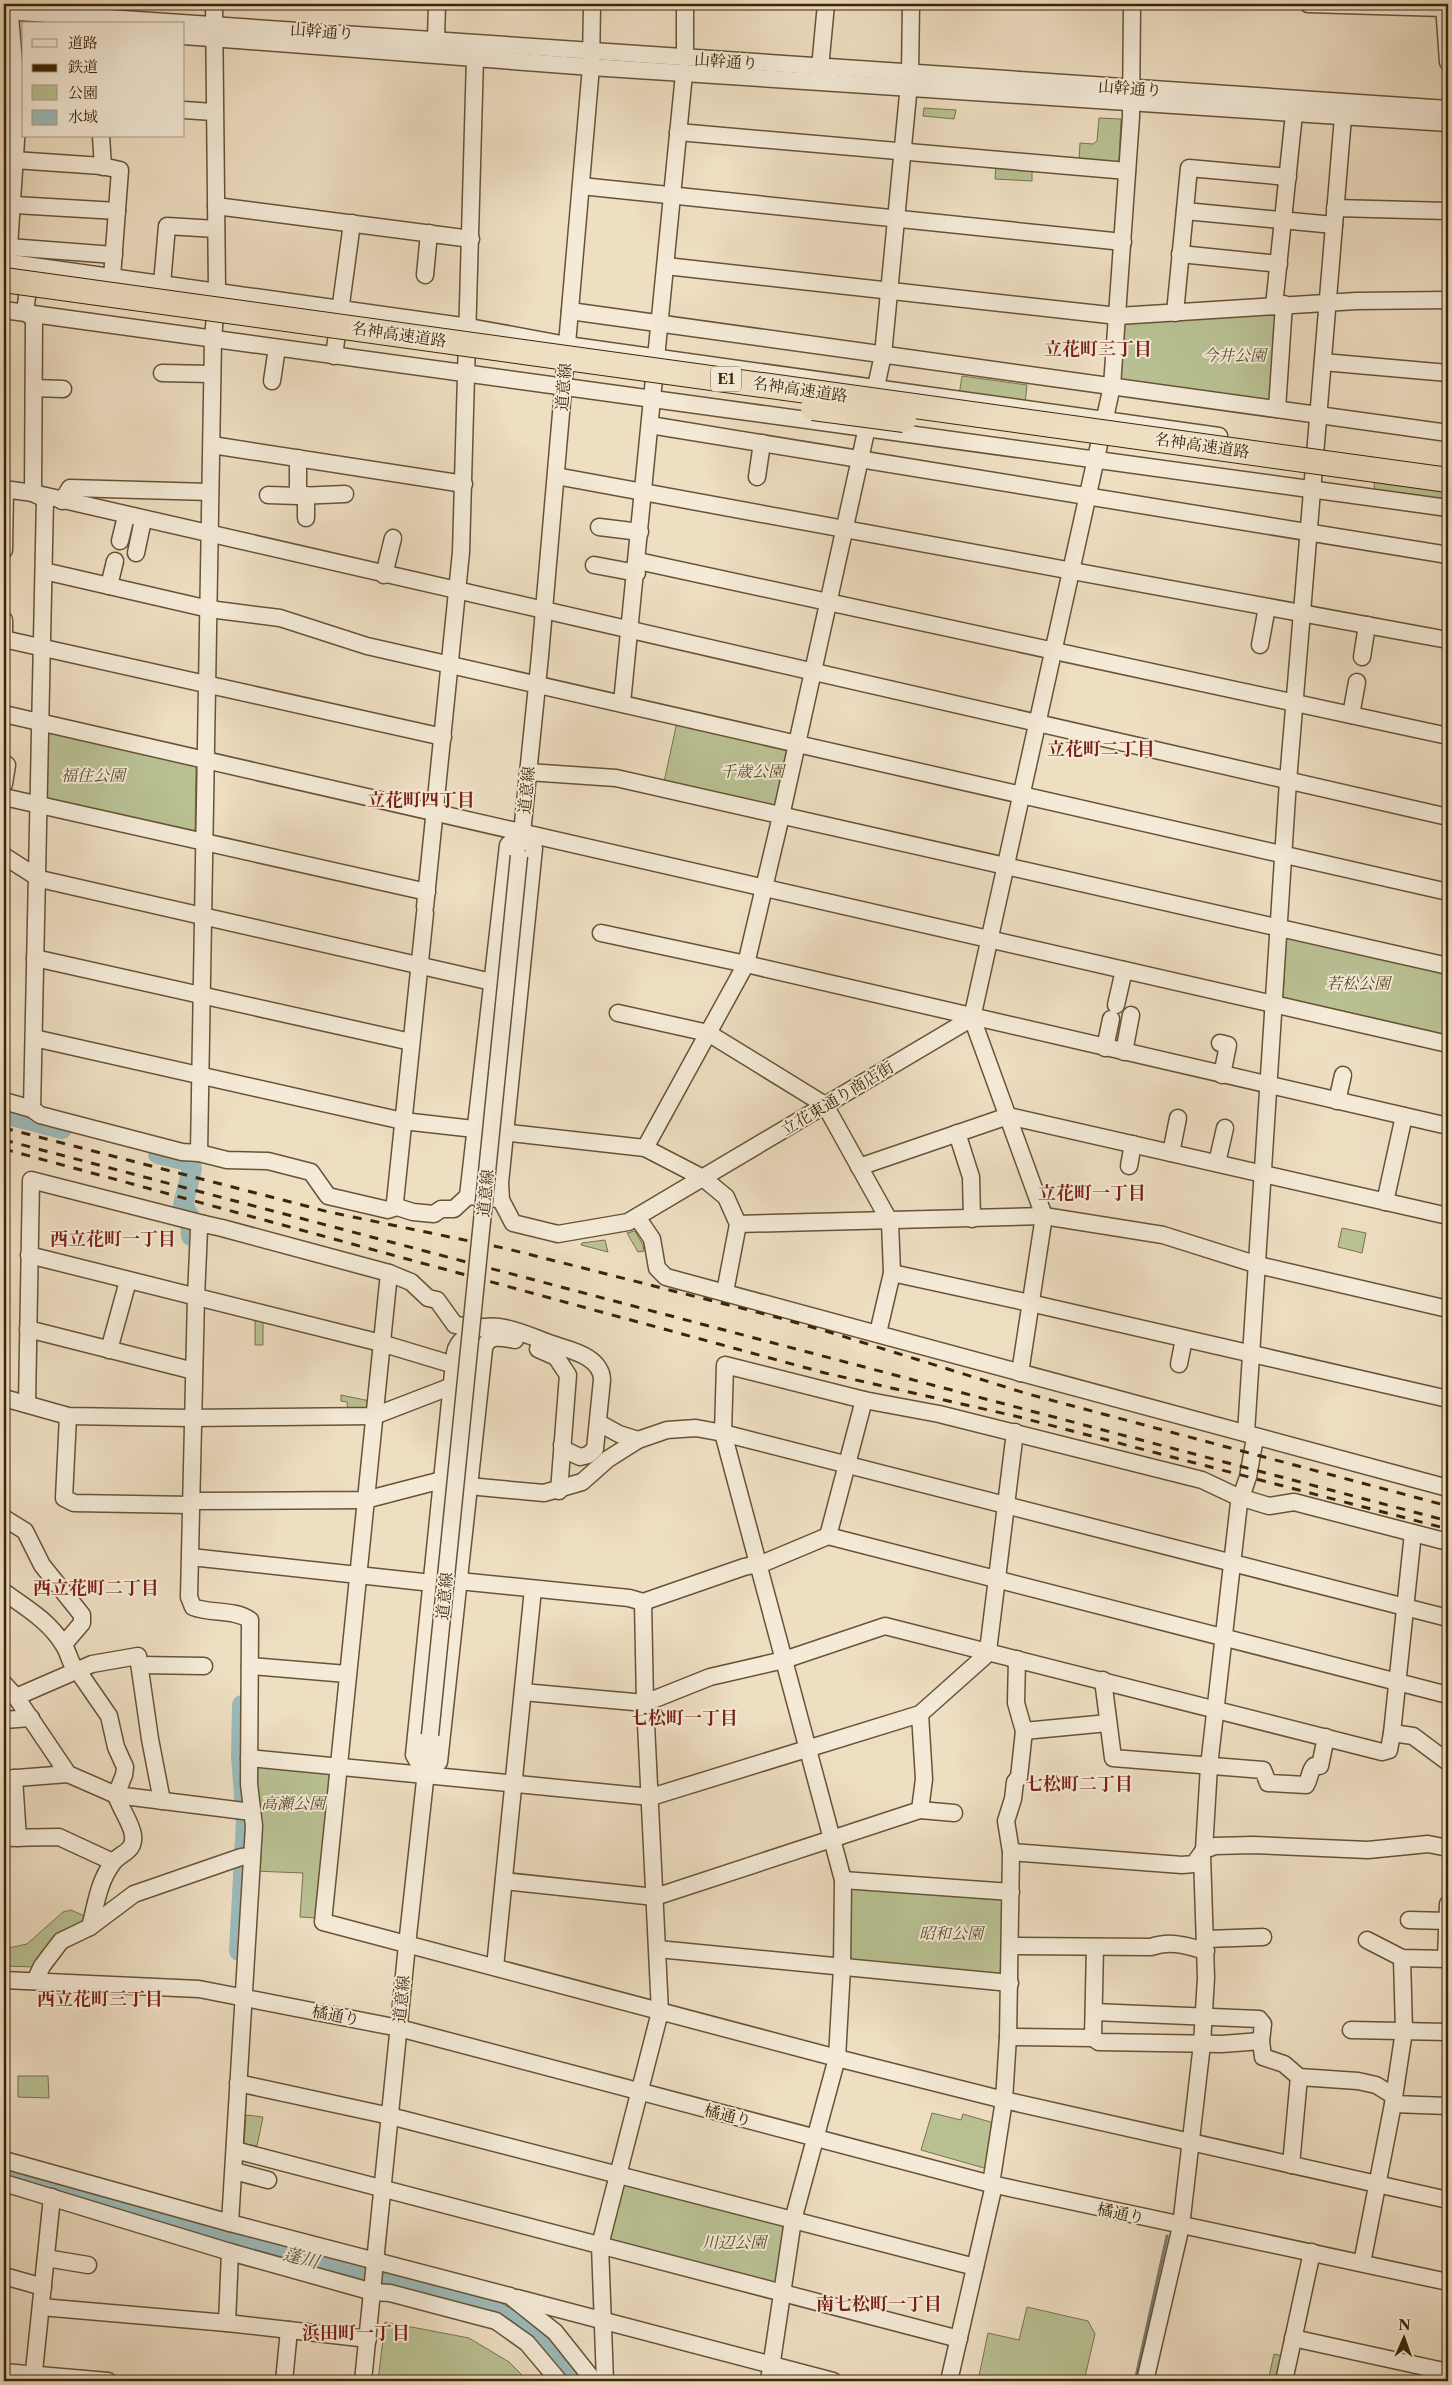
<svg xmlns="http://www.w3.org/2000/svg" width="1452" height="2385" viewBox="0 0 1452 2385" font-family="'Libre Caslon Text','Noto Serif JP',serif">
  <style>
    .green { fill: #b9c193; stroke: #7a734c }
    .water { fill: #9cbbbb; stroke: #767f73 }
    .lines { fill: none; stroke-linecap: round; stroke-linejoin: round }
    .stream { stroke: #767f73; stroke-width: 3 }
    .river { stroke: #9cbbbb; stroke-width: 20 }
    .minor-casing { stroke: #685335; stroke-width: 19 }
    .minor { stroke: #f4ead7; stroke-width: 16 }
    .rail { stroke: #3c2506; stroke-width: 3; stroke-dasharray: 9 9; stroke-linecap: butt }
    .minor-bridge-casing { stroke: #685335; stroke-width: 19; stroke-linecap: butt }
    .highway-bridge-casing { stroke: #3c2506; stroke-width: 26; stroke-linecap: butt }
    .minor-bridge { stroke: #f4ead7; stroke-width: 16 }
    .highway-bridge { stroke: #eedec2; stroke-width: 24 }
    .labels { text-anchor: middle; stroke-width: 4; stroke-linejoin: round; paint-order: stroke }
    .shield { fill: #f4ead7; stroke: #736045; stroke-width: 1 }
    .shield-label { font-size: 15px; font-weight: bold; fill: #3c2506 }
    .street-label { font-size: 16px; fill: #3c2506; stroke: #f4ead7 }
    .park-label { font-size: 16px; font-style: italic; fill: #5b4c29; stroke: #f4ead7 }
    .neighbourhood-label { font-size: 18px; font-weight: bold; fill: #7a1f14; stroke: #f4ead7 }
    .water-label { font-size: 18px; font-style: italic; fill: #59523c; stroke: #f4ead7 }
  </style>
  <rect width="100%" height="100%" fill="#eedec2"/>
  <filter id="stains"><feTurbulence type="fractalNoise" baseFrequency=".004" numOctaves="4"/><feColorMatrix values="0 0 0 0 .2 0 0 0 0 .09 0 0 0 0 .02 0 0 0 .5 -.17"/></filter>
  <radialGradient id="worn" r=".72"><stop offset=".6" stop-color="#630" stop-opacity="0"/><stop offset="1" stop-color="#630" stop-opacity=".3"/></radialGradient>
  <!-- green -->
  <g class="green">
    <polygon points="924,108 956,110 954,119 923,116"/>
    <polygon points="1099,118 1121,119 1119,161 1115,163 1079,161 1080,143 1093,144 1097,141"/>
    <polygon points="996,166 1032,168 1032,181 995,179"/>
    <polygon points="1278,311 1274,403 1119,382 1123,320"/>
    <polygon points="962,376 1027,385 1025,404 959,395"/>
    <polygon points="1375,463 1448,473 1448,501 1374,492"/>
    <polygon points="677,722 790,750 778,805 773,808 664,782"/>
    <polygon points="50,730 196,765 195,830 191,832 49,802 44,797 45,733"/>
    <polygon points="1290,935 1448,972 1448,1035 1283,997 1286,938"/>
    <polygon points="1342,1228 1366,1233 1362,1253 1338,1247"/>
    <polygon points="635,1231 643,1245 644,1251 638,1252 627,1233"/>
    <polygon points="605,1240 608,1252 581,1245 582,1243"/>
    <polygon points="255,1317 263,1319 263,1345 255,1345"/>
    <polygon points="341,1395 370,1401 369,1408 348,1411 347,1402 341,1401"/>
    <polygon points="255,1762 328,1770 332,1775 317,1918 300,1917 303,1873 254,1871"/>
    <polygon points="856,1885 998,1896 1003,1900 1005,1974 1001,1978 856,1964 850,1958 851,1889"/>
    <polygon points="71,1910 89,1918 37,1967 4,1966 4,1949 27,1944 63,1912"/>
    <polygon points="18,2076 48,2076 49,2098 18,2097"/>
    <polygon points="932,2113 961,2120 963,2114 994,2123 989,2165 984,2168 921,2150"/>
    <polygon points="246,2115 263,2117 257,2146 244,2144"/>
    <polygon points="626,2182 787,2225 778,2281 772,2285 609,2242 621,2184"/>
    <polygon points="1027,2307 1088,2321 1095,2334 1084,2381 978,2381 988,2333 1019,2340"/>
    <polygon points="385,2322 469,2338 509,2362 528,2381 378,2381"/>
    <polygon points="1274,2354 1283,2356 1278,2381 1268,2381"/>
  </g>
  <!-- water -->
  <path class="water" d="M 4,2163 L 495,2300 C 536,2320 557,2346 585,2381 L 565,2381 L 530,2340 L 367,2283 L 276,2258 L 4,2176 Z"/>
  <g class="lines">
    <!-- stream -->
    <polyline class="stream" points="1135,2381 1167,2236"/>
    <!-- river -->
    <g class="river">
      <polyline points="4,1114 62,1129"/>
      <polyline points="158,1154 191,1162 192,1169 183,1205 190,1217 191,1236"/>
      <polyline points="239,1951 246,1821 241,1757 242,1705"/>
    </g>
    <!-- minor casing -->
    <g class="minor-casing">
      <g id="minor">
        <polyline points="1308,4 1444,8"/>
        <polyline points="1444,4 1448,62"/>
        <polyline points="4,11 1448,109"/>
        <polyline points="184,36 591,67 1448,123"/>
        <polyline points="436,39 437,4"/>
        <polyline points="685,58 685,4"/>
        <polyline points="820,68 826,4"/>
        <polyline points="184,110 213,112"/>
        <polyline points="678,132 1127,171"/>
        <polyline points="101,136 103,167"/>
        <polyline points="14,160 102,166 120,170 112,277"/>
        <polyline points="581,186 1123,242"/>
        <polyline points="4,202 15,205 117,211"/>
        <polyline points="216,206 471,239"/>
        <polyline points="1335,208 1448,211"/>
        <polyline points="1185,211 1334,225"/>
        <polyline points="9,247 114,255"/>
        <polyline points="1180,254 1279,264"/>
        <polyline points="4,262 469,327 567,345 1219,436"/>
        <polyline points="8,262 18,110 9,4"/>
        <polyline points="666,266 1118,316 1356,301 1448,300"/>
        <polyline points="30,274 25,312 34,319 33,493 45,499 32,1109"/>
        <polyline points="425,275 429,233"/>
        <polyline points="162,284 167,226 216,229"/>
        <polyline points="1274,306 1294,114"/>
        <path d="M 4,310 C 485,377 967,441 1448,508"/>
        <polyline points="570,311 1448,433"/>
        <polyline points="1175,313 1189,168 1288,177"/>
        <polyline points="334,356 352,223"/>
        <polyline points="1323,362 1448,373"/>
        <polyline points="162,373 212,374"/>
        <polyline points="272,381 277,348"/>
        <polyline points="34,388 63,389"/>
        <polyline points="1277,409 1284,304"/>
        <polyline points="650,425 1448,555"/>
        <polyline points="212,445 464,484"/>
        <polyline points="298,458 298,496 345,494"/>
        <polyline points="556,476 1448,640"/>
        <polyline points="757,477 762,443"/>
        <polyline points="4,489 33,493 1448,817"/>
        <polyline points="268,495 298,496"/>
        <polyline points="62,501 70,488 210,492"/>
        <polyline points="306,518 306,495"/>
        <polyline points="599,527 640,532"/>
        <polyline points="120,541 126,516"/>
        <polyline points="4,550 5,489"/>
        <polyline points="136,553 143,520"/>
        <polyline points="638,561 1448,736"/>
        <polyline points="594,565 637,573"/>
        <polyline points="44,571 209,609 280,618 367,646 1448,892"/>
        <polyline points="384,575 393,538"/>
        <polyline points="109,586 115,561"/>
        <polyline points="4,620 4,637"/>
        <polyline points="4,637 8,640 443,737"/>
        <polyline points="1260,645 1267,607"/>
        <polyline points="1362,657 1367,625"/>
        <polyline points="622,703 684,74"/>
        <polyline points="4,714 1448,1044"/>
        <polyline points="1351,715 1357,682"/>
        <polyline points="528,772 616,778 1448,966"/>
        <polyline points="4,784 7,765"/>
        <polyline points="4,797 427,892"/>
        <polyline points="522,833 534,848 500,1183 501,1200 513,1223 558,1234 628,1222 972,1018"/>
        <polyline points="521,843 540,656 591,67 592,4"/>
        <polyline points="4,856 40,879 492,982"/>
        <polyline points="425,907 461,552 475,58"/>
        <polyline points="601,933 746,964 1448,1126"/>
        <polyline points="35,958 411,1042"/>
        <polyline points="1116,1005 1124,970"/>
        <polyline points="618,1013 708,1033 825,1105 890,1222 892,1273 878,1333"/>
        <polyline points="34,1038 403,1121 645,1148 703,1178 726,1197 738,1224 725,1292"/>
        <polyline points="1220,1043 1228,1045 1222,1075"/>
        <polyline points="1105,1048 1111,1019"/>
        <polyline points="1124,1052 1131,1015"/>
        <polyline points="4,1101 32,1109 40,1115 182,1152 199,1153 227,1160 268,1161 311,1172 328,1196 388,1210 397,1207 413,1212 434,1214 441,1209 454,1209 468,1196 498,1199"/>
        <polyline points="1337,1101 1343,1075"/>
        <polyline points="957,1133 971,1177 972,1219"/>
        <polyline points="645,1148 746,964 781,816 883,355 910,74 911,4"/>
        <polyline points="199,1153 213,339 217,291 214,4"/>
        <polyline points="1171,1153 1178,1118"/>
        <polyline points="1217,1163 1225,1128"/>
        <polyline points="1129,1166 1133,1144"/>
        <polyline points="859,1167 1008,1116 1448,1216"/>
        <polyline points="468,1196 508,845 522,833"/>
        <polyline points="1385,1202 1404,1116"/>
        <polyline points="397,1207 395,1202 425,913"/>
        <polyline points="637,1217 652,1239 657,1268 666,1277 1448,1488"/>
        <polyline points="738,1224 1044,1216 1163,1235 1258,1265 1448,1309"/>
        <polyline points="29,1255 381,1343 454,1365"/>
        <polyline points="389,1273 323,1922 837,2058 1004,2100 1448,2200"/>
        <polyline points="892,1273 1030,1303 1448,1399"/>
        <polyline points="28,1329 194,1371"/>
        <polyline points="538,1349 556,1357 568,1375 559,1491"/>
        <polyline points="109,1350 128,1281"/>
        <polyline points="1179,1364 1184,1339"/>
        <polyline points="1020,1373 1044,1216 972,1018 1112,386 1131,117 1132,4"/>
        <polyline points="4,1398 68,1416 189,1418 374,1416 452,1386 461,1387"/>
        <polyline points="27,1404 31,1180 204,1224"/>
        <polyline points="68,1416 64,1498 74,1503 191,1505"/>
        <polyline points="599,1423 619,1434 638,1440"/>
        <polyline points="1246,1433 1288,781 1343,117"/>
        <polyline points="191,1501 365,1500 442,1480 479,1487 544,1493 582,1482 608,1459 638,1440 667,1430 696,1428 723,1433 1448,1618"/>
        <polyline points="4,1518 25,1531 42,1565 82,1615 82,1623 64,1644"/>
        <polyline points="828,1536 864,1400"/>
        <polyline points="191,1557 432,1583"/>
        <polyline points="459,1581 629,1598 643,1602 744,1567 766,1562 828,1536 1448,1695"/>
        <path d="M 4,1592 C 25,1607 49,1621 63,1644 C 70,1654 70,1667 80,1674 L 109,1716 L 116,1747 L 125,1767 L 124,1775 L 116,1795 C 120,1808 131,1822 133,1835 C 135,1853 120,1852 112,1864 C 98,1883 96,1905 90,1927"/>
        <polyline points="140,1665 204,1666"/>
        <polyline points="250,1666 347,1674"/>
        <path d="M 1103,1680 L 1113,1758 L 1263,1770 L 1268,1783 L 1306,1785 C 1310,1779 1309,1772 1314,1766 L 1320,1766 L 1326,1737"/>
        <polyline points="4,1684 16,1697 68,1774 116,1795 252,1812"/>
        <polyline points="523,1692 645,1703 710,1677 784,1660 885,1626 1382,1752 1389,1750 1392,1733 1413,1736 1448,1762"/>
        <polyline points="16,1697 92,1664 138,1656 150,1739 162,1801"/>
        <polyline points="4,1720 31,1718"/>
        <polyline points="1024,1731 1108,1723"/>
        <polyline points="1392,1733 1413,1533"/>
        <polyline points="249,1758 651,1797 920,1714 984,1657 988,1651 1015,1432"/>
        <path d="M 425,1775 L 414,1755 L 455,1353 C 456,1346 460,1342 465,1337 C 489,1314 526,1335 552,1344 C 563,1348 578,1351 588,1358 C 596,1363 602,1371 602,1380 L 595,1449 L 588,1455 L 580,1457 L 565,1450 L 562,1445"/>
        <path d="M 425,1775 L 439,1762 L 484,1349 C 488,1333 503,1338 515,1340"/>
        <polyline points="14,1778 18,1838"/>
        <polyline points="4,1779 68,1774"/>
        <polyline points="920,1810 954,1813"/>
        <polyline points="4,1838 59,1837 113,1862"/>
        <polyline points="1204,1850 1209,1766 1239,1503 1248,1477 1255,1438"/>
        <polyline points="1011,1852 1006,1821 1013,1799 1015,1782 1019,1777 1024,1731 1016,1703 1017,1659"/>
        <polyline points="843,1880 1011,1892"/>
        <polyline points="504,1881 655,1897 920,1810 924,1779 920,1714"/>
        <polyline points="1409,1920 1448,1921"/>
        <polyline points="1206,1939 1263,1937"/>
        <polyline points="1367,1940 1402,1958 1448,1959"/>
        <path d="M 1010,1946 L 1151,1947 C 1171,1940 1187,1946 1206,1951"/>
        <polyline points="1095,1947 1093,2038 1099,2042 1222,2044 1261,2041"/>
        <polyline points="658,1949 1010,1983"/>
        <polyline points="1446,1959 1448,1904"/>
        <polyline points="495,1967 533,1589"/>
        <polyline points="4,1980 199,1989 399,2028 991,2184 1448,2282"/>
        <polyline points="35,1981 42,1966 61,1941 90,1927 134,1894 241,1857 252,1856"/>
        <polyline points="1094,2012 1259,2019 1263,2024 1261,2041 1263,2057 1284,2064 1299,2077 1358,2081 1376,2085 1394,2096"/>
        <polyline points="1351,2030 1448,2032"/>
        <polyline points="1008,2037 1093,2038"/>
        <polyline points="238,2083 390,2116 975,2267"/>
        <polyline points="1393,2104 1448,2106"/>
        <polyline points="235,2150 959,2339"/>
        <polyline points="4,2160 230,2223 510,2296 555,2332 594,2381"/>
        <polyline points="1291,2165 1299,2077"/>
        <polyline points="234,2171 268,2180"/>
        <polyline points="4,2183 230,2252 373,2292 390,2293 496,2321 527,2343 559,2381"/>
        <polyline points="991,2184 1004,2100 1008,2037 1011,1852 1182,1865 1194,1864 1204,1850 1215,1846 1253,1845 1368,1850 1428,1844 1448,1848"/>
        <path d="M 230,2223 L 254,1826 L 249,1784 L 250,1625 L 250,1620 C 234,1609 211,1614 193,1607 L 189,1597 L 196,1297 L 199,1230 L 204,1224 L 222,1228 L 389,1273 L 411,1282 L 428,1298 L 437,1300 L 455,1325 L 482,1327"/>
        <polyline points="46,2258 88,2265"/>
        <polyline points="1362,2263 1393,2104 1404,2031 1402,1958"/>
        <polyline points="4,2276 43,2287"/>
        <polyline points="517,2298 833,2381"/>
        <polyline points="41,2307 227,2323 368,2339"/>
        <polyline points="227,2323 230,2252"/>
        <polyline points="1293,2338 1448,2372"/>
        <polyline points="4,2372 108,2381"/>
        <polyline points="33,2381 52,2197"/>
        <polyline points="284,2381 289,2330"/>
        <polyline points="363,2381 407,1945 430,1735"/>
        <polyline points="605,2381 600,2245 660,2012 645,1703 643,1602"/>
        <polyline points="769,2381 793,2220 837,2058 842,1968 843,1880 723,1433 725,1365 864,1400 939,1414 1202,1480 1236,1496 1269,1506 1294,1502 1448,1542"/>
        <polyline points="949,2381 994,2185"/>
        <polyline points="1145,2381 1181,2226 1202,2044 1206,1978 1202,1855"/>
        <polyline points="1284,2381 1312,2252"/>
      </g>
    </g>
    <!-- minor -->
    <use href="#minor" class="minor"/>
    <!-- rail -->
    <g class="rail">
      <polyline points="4,1128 329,1212 508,1249 776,1317 829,1332 1028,1394 1448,1506"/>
      <polyline points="4,1140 1448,1521"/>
      <polyline points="4,1149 825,1373 1015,1416 1448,1529"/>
    </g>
    <!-- minor-bridge casing -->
    <g class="minor-bridge-casing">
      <polyline id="minor-bridge" points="430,1735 519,856"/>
    </g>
    <!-- highway-bridge casing -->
    <g class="highway-bridge-casing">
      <g id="highway-bridge">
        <polyline points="4,280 1448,480"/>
        <polyline points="813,408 904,420"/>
      </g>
    </g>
    <!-- minor-bridge -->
    <use href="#minor-bridge" class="minor-bridge"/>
    <!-- highway-bridge -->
    <use href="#highway-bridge" class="highway-bridge"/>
  </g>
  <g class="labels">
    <!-- shield labels -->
    <rect class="shield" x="711" y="366.5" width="30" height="25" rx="4"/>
    <g class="shield-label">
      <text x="726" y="384">E1</text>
    </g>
    <!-- street labels -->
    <g class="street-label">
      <text transform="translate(322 31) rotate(4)" y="6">山幹通り</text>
      <text transform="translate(726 61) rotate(4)" y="6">山幹通り</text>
      <text transform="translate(1130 88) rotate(4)" y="6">山幹通り</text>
      <text transform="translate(399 334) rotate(8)" y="6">名神高速道路</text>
      <text transform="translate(563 387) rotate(-85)" y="6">道意線</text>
      <text transform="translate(800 389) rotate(8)" y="6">名神高速道路</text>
      <text transform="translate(1202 445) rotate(8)" y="6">名神高速道路</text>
      <text transform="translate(526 790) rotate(-84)" y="6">道意線</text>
      <text transform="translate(837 1098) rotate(-31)" y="6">立花東通り商店街</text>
      <text transform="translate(485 1193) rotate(-84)" y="6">道意線</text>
      <text transform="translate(444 1596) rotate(-84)" y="6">道意線</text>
      <text transform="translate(401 1999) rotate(-84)" y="6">道意線</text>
      <text transform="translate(336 2015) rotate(11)" y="6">橘通り</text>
      <text transform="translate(728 2115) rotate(14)" y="6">橘通り</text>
      <text transform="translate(1121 2213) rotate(12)" y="6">橘通り</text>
    </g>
    <!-- park labels -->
    <g class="park-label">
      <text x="1234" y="361">今井公園</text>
      <text x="752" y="777">千歳公園</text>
      <text x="93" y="781">福住公園</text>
      <text x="1358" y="989">若松公園</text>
      <text x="293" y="1809">高瀬公園</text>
      <text x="951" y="1939">昭和公園</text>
      <text x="734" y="2248">川辺公園</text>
    </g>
    <!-- neighbourhood labels -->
    <g class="neighbourhood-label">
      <text x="1098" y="355">立花町三丁目</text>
      <text x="1101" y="755">立花町二丁目</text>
      <text x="421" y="806">立花町四丁目</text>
      <text x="1092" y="1199">立花町一丁目</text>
      <text x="113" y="1245">西立花町一丁目</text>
      <text x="96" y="1594">西立花町二丁目</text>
      <text x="684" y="1724">七松町一丁目</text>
      <text x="1079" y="1790">七松町二丁目</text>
      <text x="100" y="2005">西立花町三丁目</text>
      <text x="879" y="2310">南七松町一丁目</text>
      <text x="356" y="2339">浜田町一丁目</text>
    </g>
    <!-- water labels -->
    <g class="water-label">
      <text transform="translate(301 2258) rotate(15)" y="6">蓬川</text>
    </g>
  </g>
  <!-- margin -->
  <rect width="1452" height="2385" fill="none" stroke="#eedec2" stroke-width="20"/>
  <rect x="5" y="5" width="1442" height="2375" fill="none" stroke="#3c2506" stroke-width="2.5"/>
  <rect x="10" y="10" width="1432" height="2365" fill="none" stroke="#3c2506"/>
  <!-- legend -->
  <rect x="22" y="22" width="162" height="115" fill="#f4ead7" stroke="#aa9b83"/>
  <rect x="32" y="39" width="25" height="8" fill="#f4ead7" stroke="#aa9b83"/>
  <text x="68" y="48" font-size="15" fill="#3c2506">道路</text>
  <rect x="32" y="64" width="25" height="8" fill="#3c2506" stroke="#aa9b83"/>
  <text x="68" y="72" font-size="15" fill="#3c2506">鉄道</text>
  <rect x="32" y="85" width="25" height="15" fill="#b9c193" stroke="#aa9b83"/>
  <text x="68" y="98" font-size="15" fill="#3c2506">公園</text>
  <rect x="32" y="110" width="25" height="15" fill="#9cbbbb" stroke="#aa9b83"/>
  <text x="68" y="122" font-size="15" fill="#3c2506">水域</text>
  <!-- north arrow -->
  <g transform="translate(1404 2338) rotate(2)" stroke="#f4ead7" stroke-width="4" paint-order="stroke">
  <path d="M0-4L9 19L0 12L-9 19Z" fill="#3c2506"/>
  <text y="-8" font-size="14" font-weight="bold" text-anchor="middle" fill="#3c2506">N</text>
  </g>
  <rect width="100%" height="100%" filter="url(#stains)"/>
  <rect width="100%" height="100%" fill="url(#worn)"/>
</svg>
